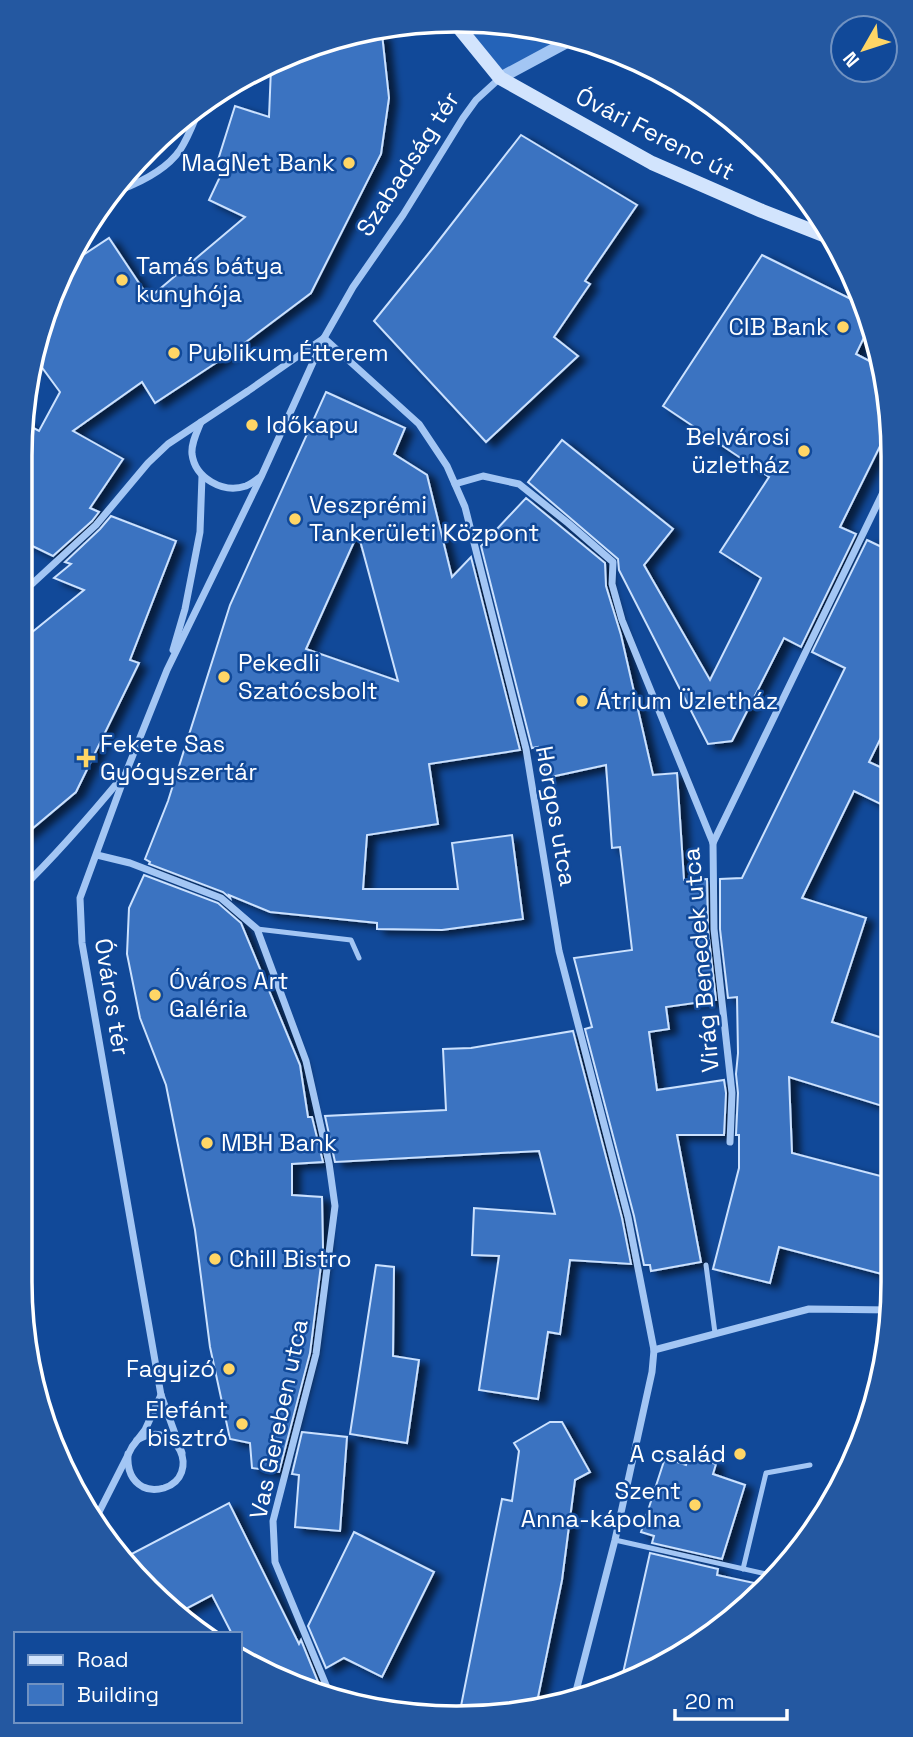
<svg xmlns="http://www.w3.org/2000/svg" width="913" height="1737" viewBox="0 0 913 1737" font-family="'Space Grotesk',sans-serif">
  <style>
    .green { fill: #2463b8 }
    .building { fill: #3a73c1; stroke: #cbe1fe; stroke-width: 2; fill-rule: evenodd; filter: url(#shadow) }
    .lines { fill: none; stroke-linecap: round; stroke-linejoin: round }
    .service { stroke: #a3c6f4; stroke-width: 5 }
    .minor { stroke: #a3c6f4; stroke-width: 7 }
    .tertiary { stroke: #a3c6f4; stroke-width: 12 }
    .secondary { stroke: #d2e4fd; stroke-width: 14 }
    .poi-dot { fill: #ffd666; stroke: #114999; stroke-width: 2.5 }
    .labels { text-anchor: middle; stroke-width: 5; stroke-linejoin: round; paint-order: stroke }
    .street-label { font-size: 24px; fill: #fff; stroke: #114999 }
    .poi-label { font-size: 24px; fill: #fff; stroke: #114999; text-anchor: start }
    .rim { fill: none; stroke: #fff; stroke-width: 3.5 }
  </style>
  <defs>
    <filter id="shadow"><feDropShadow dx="8" dy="4.5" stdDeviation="3.5" flood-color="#0009"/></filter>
  </defs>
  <rect width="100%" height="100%" fill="#114999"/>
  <!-- green -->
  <polygon class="green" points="485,20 567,42 500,78 456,24"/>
  <!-- building -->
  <g class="building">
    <polygon points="382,34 389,98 381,154 311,293 234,351 155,403 142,382 73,431 123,459 90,508 99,512 92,521 53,556 20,540 20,428 22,422 39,431 60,392 38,362 64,263 71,263 109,238 149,298 245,217 209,200 227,162 218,160 235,106 269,117 271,68 316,42"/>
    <polygon points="521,135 637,205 585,281 590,284 554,337 578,356 486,442 374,321 433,248"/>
    <polygon points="762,255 865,306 870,325 856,354 881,367 890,399 890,426 840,527 856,534 801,647 784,638 732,741 708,744 619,570 618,559 528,482 562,440 673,529 644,565 710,680 761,578 720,552 769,477 663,406"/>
    <path d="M 326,392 L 405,428 L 394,454 L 427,475 L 452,577 L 471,557 L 520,750 L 429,764 L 438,824 L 367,835 L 363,889 L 458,889 L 452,843 L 512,835 L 523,919 L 442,930 L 377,929 L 377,923 L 270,912 L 229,895 L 230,898 L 223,892 L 149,864 L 150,862 L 145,859 L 168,801 L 230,605 ZM 358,533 L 398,681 L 306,649 Z"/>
    <polygon points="526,498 605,563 606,586 621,635 653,775 677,773 684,880 707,879 708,930 716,1000 666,1007 669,1029 649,1032 657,1090 724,1080 726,1093 724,1135 677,1135 701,1262 651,1271 650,1265 644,1265 634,1216 585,1029 592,1027 574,958 632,950 620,847 612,848 606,765 546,778 538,747 532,748 481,546"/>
    <polygon points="111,516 176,541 130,660 139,663 76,792 20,839 20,642 84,590 54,578 71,564 65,562 100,529"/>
    <polygon points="867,540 890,551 891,717 869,762 891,772 891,809 854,791 802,898 866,918 832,1022 892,1041 892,1109 789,1077 792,1153 892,1179 893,1277 779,1247 770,1283 713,1269 739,1168 739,1135 736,1135 738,1093 736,1074 738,1053 737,997 728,998 720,929 720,879 742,878 845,668 812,652"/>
    <polygon points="144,875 218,903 241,923 300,1065 308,1117 312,1117 323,1162 292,1164 292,1195 322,1197 323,1249 310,1353 279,1472 252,1468 250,1443 230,1439 210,1347 195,1230 166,1085 140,1018 127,954 129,908"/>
    <polygon points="573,1031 622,1218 631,1264 570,1260 560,1334 548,1332 538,1399 479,1390 499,1256 472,1255 474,1208 555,1214 539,1151 335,1162 325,1116 446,1110 443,1049 471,1048"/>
    <polygon points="376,1265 394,1267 393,1356 419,1360 407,1443 350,1434"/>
    <polygon points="550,1422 562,1422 590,1472 575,1480 562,1580 536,1707 513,1714 460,1711 502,1499 512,1501 519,1451 514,1443"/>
    <polygon points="302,1432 347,1437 340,1531 295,1527 299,1475 292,1474"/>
    <polygon points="689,1456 716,1464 713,1474 745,1485 722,1559 652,1543 654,1536 641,1532 665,1458 686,1465"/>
    <polygon points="229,1503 299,1644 301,1640 323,1694 240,1656 240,1634 232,1634 212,1595 180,1612 122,1559"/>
    <polygon points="354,1532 434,1572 382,1677 344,1658 326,1668 308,1626"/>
    <polygon points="650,1553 718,1569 717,1575 768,1586 765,1590 650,1673 621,1682"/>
  </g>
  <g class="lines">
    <!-- service -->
    <g class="service">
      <polyline points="257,929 351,940 359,958"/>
      <polyline points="706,1265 715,1333"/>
      <polyline points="615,1540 775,1576"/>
      <polyline points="743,1569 766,1473 810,1465"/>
    </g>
    <!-- minor -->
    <g class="minor">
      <path d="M 120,190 C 141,182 167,169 180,150 C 188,138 193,124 199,110"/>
      <polyline points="324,338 419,424 447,466 465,507 526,749 559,951 628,1217 654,1350 652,1372 615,1540 575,1695"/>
      <path d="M 201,422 C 197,432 191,443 192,454 C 195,478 223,494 246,486 C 251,484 256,480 260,477"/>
      <polyline points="455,484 483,476 519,484 568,523 613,562 612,584 622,620 713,843 714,929 732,1093 730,1142"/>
      <polyline points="20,592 33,583 96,525 148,463 168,444 248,391 324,338"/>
      <polyline points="173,650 185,609 200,532 202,476"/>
      <polyline points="713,843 890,478"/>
      <polyline points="97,855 130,863 221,898 257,929 306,1061 329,1163 335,1206 316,1354 273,1521 275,1562 331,1697"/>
      <path d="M 20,890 C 57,854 90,816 123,776"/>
      <polyline points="654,1350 809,1309 892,1310"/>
      <polyline points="182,1453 161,1395 82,943 80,898 127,770 167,670 261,477 324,338 353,287 403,215 463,118 476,100 500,78"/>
      <path d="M 128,1454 C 127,1468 130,1480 143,1487 C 149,1490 157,1490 164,1488 C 202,1476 178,1416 137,1440"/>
      <polyline points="95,1520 132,1447 145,1430 161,1395"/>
    </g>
    <!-- tertiary -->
    <polyline class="tertiary" points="500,78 567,42"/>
    <!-- secondary -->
    <polyline class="secondary" points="456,24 500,78 652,163 762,211 831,238"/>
  </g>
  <!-- markers -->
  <g class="poi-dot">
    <circle cx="349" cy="163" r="7"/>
    <circle cx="122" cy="280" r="7"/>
    <circle cx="843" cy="327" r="7"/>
    <circle cx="174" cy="353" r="7"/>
    <circle cx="252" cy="425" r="7"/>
    <circle cx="804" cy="451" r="7"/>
    <circle cx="295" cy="519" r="7"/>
    <circle cx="224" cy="677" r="7"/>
    <circle cx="582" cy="701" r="7"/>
    <path d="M82.5 747.5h7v7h7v7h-7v7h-7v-7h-7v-7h7z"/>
    <circle cx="155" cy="995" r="7"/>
    <circle cx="207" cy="1143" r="7"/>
    <circle cx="215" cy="1259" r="7"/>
    <circle cx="229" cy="1369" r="7"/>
    <circle cx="242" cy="1424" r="7"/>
    <circle cx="740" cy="1454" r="7"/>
    <circle cx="695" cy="1505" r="7"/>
  </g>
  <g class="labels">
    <!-- street labels -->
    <g class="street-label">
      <text transform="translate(655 134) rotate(27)" y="8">Óvári Ferenc út</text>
      <text transform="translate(408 164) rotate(-57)" y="8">Szabadság tér</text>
      <text transform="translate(556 816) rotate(80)" y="8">Horgos utca</text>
      <text transform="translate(701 960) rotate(-95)" y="8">Virág Benedek utca</text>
      <text transform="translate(112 997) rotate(81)" y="8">Óváros tér</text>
      <text transform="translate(279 1419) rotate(-78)" y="8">Vas Gereben utca</text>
    </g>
    <!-- poi labels -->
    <g class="poi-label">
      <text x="335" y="171" text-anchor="end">MagNet Bank</text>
      <text x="136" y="274">Tamás bátya<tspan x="136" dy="28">kunyhója</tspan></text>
      <text x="829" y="335" text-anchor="end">CIB Bank</text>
      <text x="188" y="361">Publikum Étterem</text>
      <text x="266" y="433">Időkapu</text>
      <text x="790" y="445" text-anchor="end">Belvárosi<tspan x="790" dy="28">üzletház</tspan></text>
      <text x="309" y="513">Veszprémi<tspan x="309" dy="28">Tankerületi Központ</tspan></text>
      <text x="238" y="671">Pekedli<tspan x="238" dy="28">Szatócsbolt</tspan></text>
      <text x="596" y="709">Átrium Üzletház</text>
      <text x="100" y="752">Fekete Sas<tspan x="100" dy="28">Gyógyszertár</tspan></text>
      <text x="169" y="989">Óváros Art<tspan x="169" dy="28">Galéria</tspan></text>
      <text x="221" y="1151">MBH Bank</text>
      <text x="229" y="1267">Chill Bistro</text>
      <text x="215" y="1377" text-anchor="end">Fagyizó</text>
      <text x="228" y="1418" text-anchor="end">Elefánt<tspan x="228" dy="28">bisztró</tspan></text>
      <text x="726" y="1462" text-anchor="end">A család</text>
      <text x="681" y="1499" text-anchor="end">Szent<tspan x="681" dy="28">Anna-kápolna</tspan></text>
    </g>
  </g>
  <!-- crop -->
  <path d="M0 0H913V1737H0ZM456 32H457A424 424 0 0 1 881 456V1282A424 424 0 0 1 457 1706H456A424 424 0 0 1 32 1282V456A424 424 0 0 1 456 32Z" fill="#2458a1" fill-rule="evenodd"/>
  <path class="rim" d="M456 32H457A424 424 0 0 1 881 456V1282A424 424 0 0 1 457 1706H456A424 424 0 0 1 32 1282V456A424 424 0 0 1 456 32Z"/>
  <!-- legend -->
  <rect x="14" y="1632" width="228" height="91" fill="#114999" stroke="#7092c2" stroke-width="2"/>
  <rect x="28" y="1655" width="35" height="10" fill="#d2e4fd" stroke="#7092c2" stroke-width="2"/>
  <text x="77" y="1667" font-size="21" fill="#ffffff">Road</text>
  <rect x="28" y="1684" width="35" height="21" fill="#3a73c1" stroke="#7092c2" stroke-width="2"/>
  <text x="77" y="1702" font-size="21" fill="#ffffff">Building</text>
  <!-- north arrow -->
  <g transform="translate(864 49) rotate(231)"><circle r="33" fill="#114999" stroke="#7092c2" stroke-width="2"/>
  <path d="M0-5L12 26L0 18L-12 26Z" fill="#ffd666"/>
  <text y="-10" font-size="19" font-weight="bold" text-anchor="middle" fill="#ffffff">N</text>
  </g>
  <!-- scale -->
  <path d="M675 1709v10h112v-10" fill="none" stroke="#ffffff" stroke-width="3.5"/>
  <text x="685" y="1709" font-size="21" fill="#ffffff" stroke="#114999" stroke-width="5" paint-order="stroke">20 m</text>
</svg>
